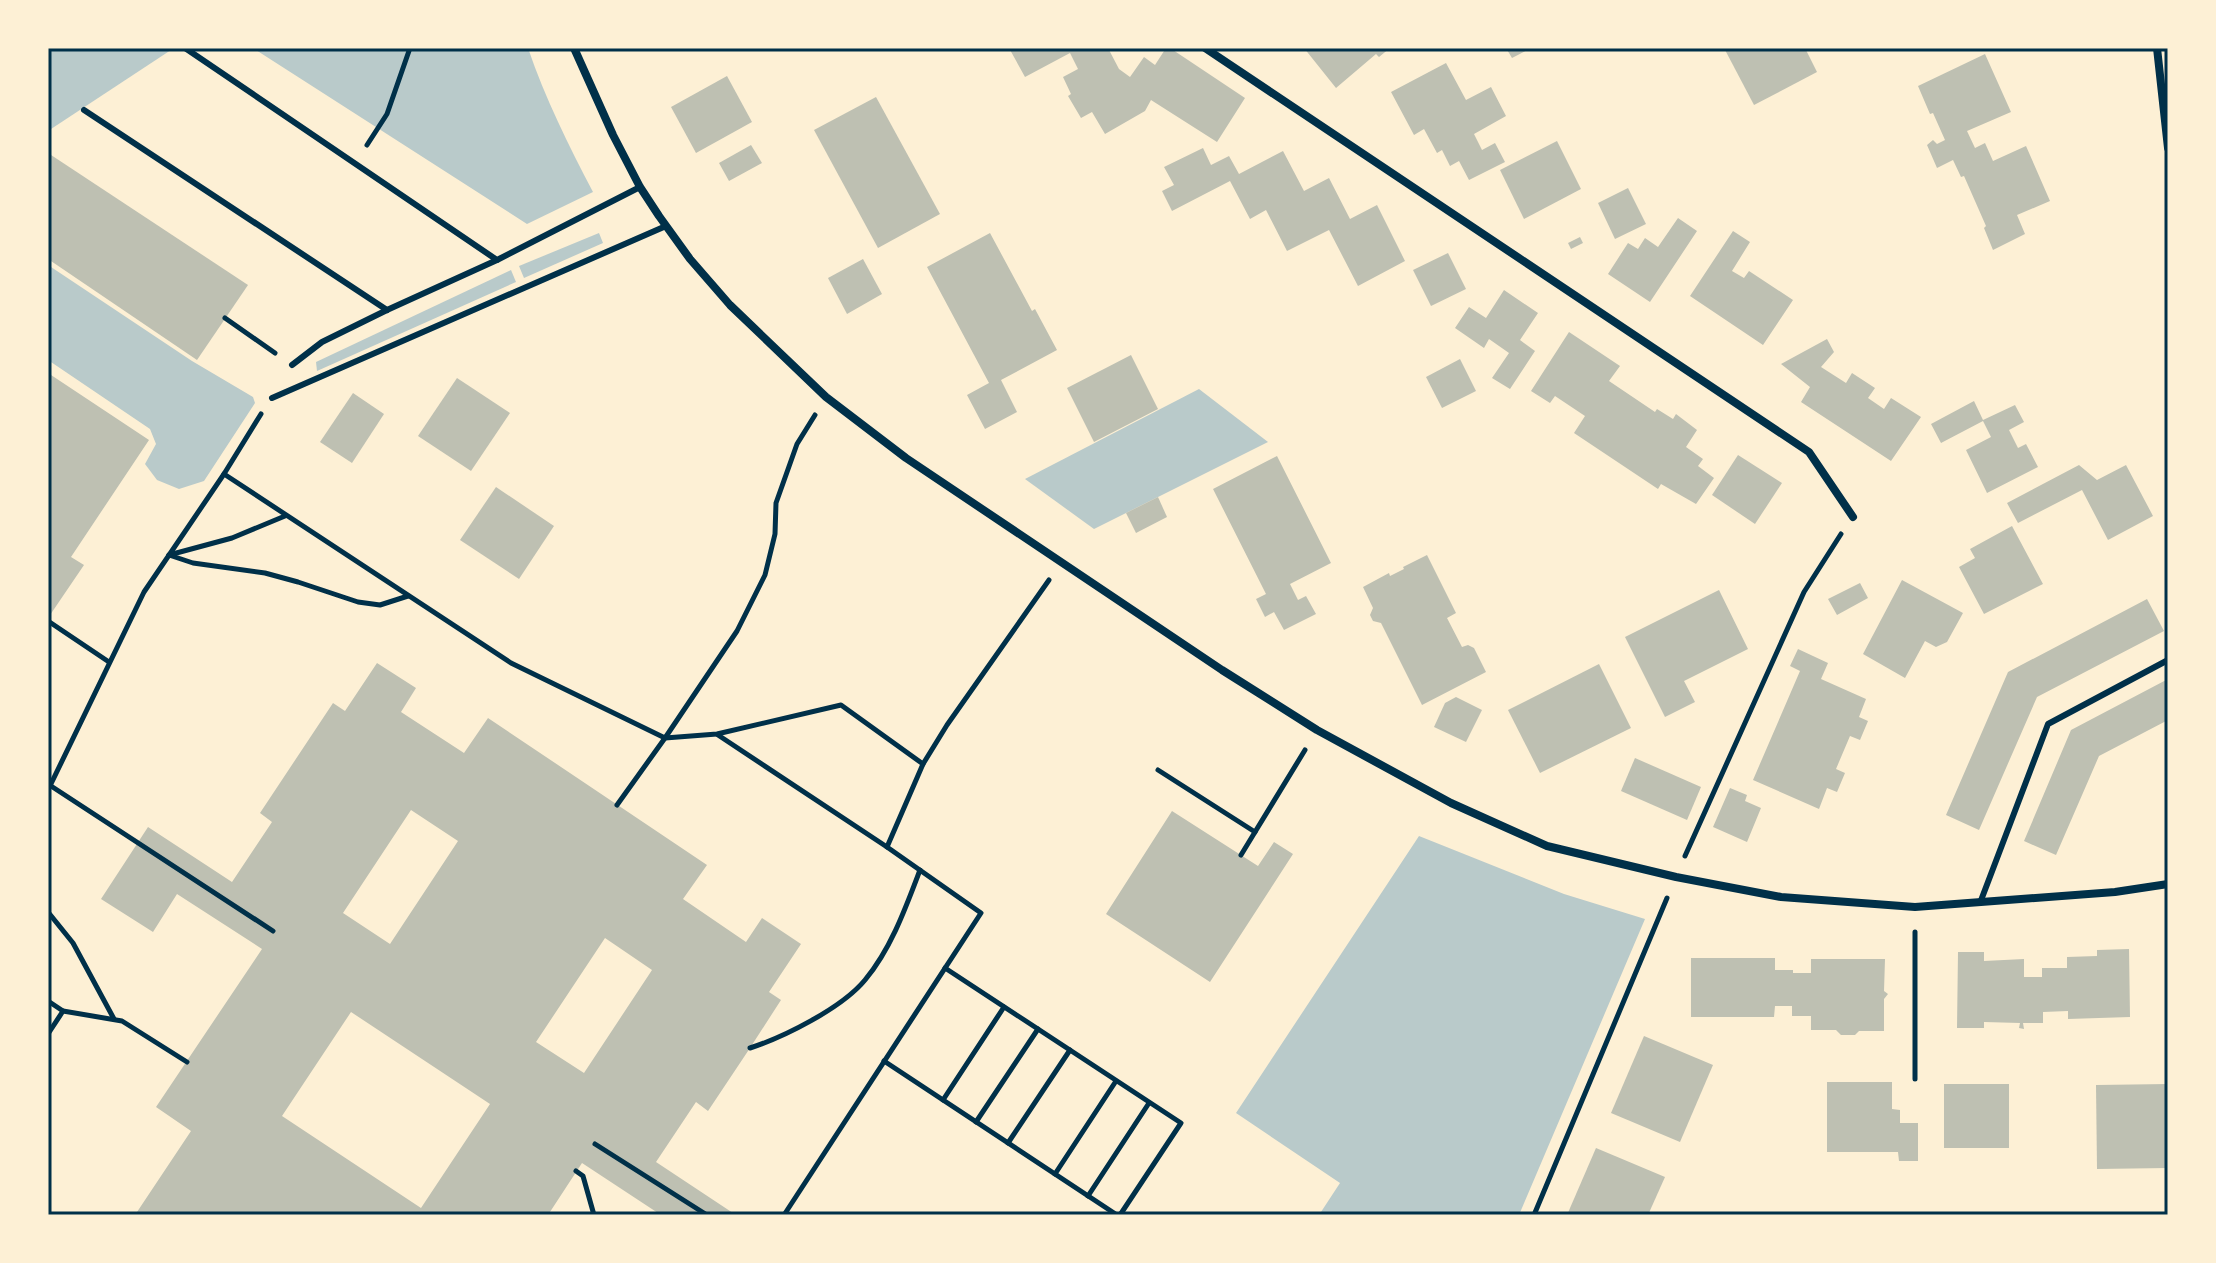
<svg xmlns="http://www.w3.org/2000/svg" width="2216" height="1263" viewBox="0 0 2216 1263" font-family="'PT Sans',sans-serif">
  <style>
    .green { fill: #b9caca }
    .building { fill: #bec0b2; fill-rule: evenodd }
    .lines { fill: none; stroke-linecap: round; stroke-linejoin: round }
    .path { stroke: #003049; stroke-width: 5 }
    .service { stroke: #003049; stroke-width: 6 }
    .minor { stroke: #003049; stroke-width: 8 }
    .neatline { fill: none; stroke: #003049; stroke-width: 3 }
  </style>
  <rect width="100%" height="100%" fill="#fdf0d5"/>
  <!-- green -->
  <g class="green">
    <polygon points="48,48 174,48 48,131"/>
    <path d="M 253,48 L 528,48 C 545,98 569,146 593,192 L 527,224 Z"/>
    <polygon points="599,233 603,243 524,278 519,266"/>
    <polygon points="48,265 192,361 253,397 255,403 204,481 179,489 157,480 145,464 156,444 150,429 48,360"/>
    <polygon points="511,270 516,282 317,371 316,362"/>
    <polygon points="1199,389 1268,442 1094,529 1025,479"/>
    <polygon points="1419,836 1564,894 1645,919 1519,1215 1319,1215 1340,1183 1236,1113"/>
  </g>
  <!-- building -->
  <g class="building">
    <polygon points="1009,48 1108,48 1119,69 1130,77 1144,57 1155,65 1166,48 1170,48 1245,98 1217,142 1151,100 1145,111 1105,134 1092,112 1081,118 1068,96 1071,94 1063,77 1078,69 1070,53 1025,77"/>
    <polygon points="1304,48 1390,48 1379,57 1376,54 1336,88"/>
    <polygon points="1506,48 1531,48 1512,58"/>
    <polygon points="1724,48 1805,48 1817,72 1754,105"/>
    <polygon points="1985,54 2011,112 1967,131 1975,148 1985,143 1993,161 2026,146 2050,201 2017,215 2025,234 1993,250 1984,228 1986,226 1964,176 1961,177 1953,160 1937,168 1927,145 1933,140 1937,144 1945,140 1933,113 1930,114 1918,86"/>
    <polygon points="1446,63 1466,100 1491,87 1506,116 1474,134 1482,150 1495,143 1505,162 1469,180 1459,161 1450,166 1442,150 1437,153 1424,129 1414,135 1391,92"/>
    <polygon points="727,76 752,122 696,153 671,107"/>
    <polygon points="876,97 940,214 878,248 814,130"/>
    <polygon points="1557,141 1581,189 1524,219 1500,170"/>
    <polygon points="751,145 762,163 729,181 719,163"/>
    <polygon points="1203,148 1211,165 1229,156 1239,174 1283,151 1304,191 1329,178 1350,219 1377,205 1405,261 1358,286 1329,230 1287,251 1266,210 1250,219 1230,181 1172,211 1162,191 1174,185 1164,167"/>
    <polygon points="48,153 248,285 197,360 48,259"/>
    <polygon points="1628,188 1646,224 1615,239 1598,203"/>
    <polygon points="1678,218 1697,231 1650,302 1608,274 1628,243 1638,249 1645,238 1658,247"/>
    <polygon points="1733,231 1750,242 1732,271 1744,278 1749,271 1793,300 1763,345 1690,296"/>
    <polygon points="990,233 1032,311 1035,309 1057,350 1001,380 1017,412 985,429 967,395 989,383 927,267"/>
    <polygon points="1580,237 1583,243 1571,249 1568,243"/>
    <polygon points="1448,253 1466,289 1431,306 1413,270"/>
    <polygon points="863,259 882,294 847,314 828,278"/>
    <polygon points="1504,290 1538,313 1520,340 1535,351 1510,389 1492,378 1509,353 1489,339 1484,348 1455,328 1469,307 1486,318"/>
    <polygon points="1569,332 1620,366 1609,381 1655,412 1657,409 1673,419 1676,414 1697,430 1686,447 1703,459 1698,466 1714,478 1696,504 1661,484 1658,489 1574,433 1585,416 1555,396 1550,403 1531,391"/>
    <polygon points="1827,339 1834,352 1821,367 1846,383 1852,373 1875,388 1868,398 1884,409 1891,398 1921,417 1891,461 1801,402 1810,387 1781,364"/>
    <polygon points="1131,355 1158,409 1094,442 1067,388"/>
    <polygon points="1460,359 1476,391 1442,408 1426,377"/>
    <polygon points="48,373 149,440 71,557 84,565 48,618"/>
    <polygon points="457,378 510,413 471,471 418,436"/>
    <polygon points="353,393 384,414 352,463 320,442"/>
    <polygon points="1974,401 1983,420 2015,405 2024,422 2009,430 2018,448 2026,444 2038,467 1987,493 1966,450 1991,437 1983,421 1941,443 1931,424"/>
    <polygon points="1738,455 1782,483 1755,524 1712,495"/>
    <polygon points="1277,456 1331,563 1290,584 1298,600 1306,596 1316,614 1284,630 1274,612 1265,617 1256,599 1266,594 1213,489"/>
    <polygon points="2079,465 2097,480 2126,465 2153,516 2108,540 2082,490 2018,523 2007,503"/>
    <polygon points="496,487 554,526 519,579 460,540"/>
    <polygon points="1158,497 1167,517 1136,533 1126,513"/>
    <polygon points="2012,526 2043,584 1984,614 1959,567 1975,558 1970,549"/>
    <polygon points="1427,555 1456,613 1447,618 1462,647 1468,645 1474,648 1486,672 1422,705 1381,623 1373,621 1370,615 1373,608 1363,587 1389,573 1390,576 1404,569 1403,567"/>
    <polygon points="1902,580 1963,613 1947,642 1936,647 1925,641 1905,678 1863,654"/>
    <polygon points="1860,583 1868,598 1837,615 1828,599"/>
    <polygon points="1719,590 1748,649 1684,681 1695,702 1665,717 1625,637"/>
    <polygon points="2147,599 2164,631 2037,697 1979,830 1946,815 2008,672"/>
    <polygon points="1798,649 1828,663 1821,679 1866,699 1859,717 1868,721 1860,740 1850,736 1836,769 1845,773 1837,792 1827,788 1819,809 1753,780 1800,671 1790,666"/>
    <path d="M 377,663 L 416,688 L 401,712 L 464,753 L 488,718 L 707,865 L 683,899 L 746,942 L 762,918 L 801,944 L 769,992 L 781,1000 L 750,1048 L 708,1111 L 696,1102 L 656,1162 L 736,1215 L 661,1215 L 582,1163 L 548,1215 L 135,1215 L 191,1131 L 156,1107 L 262,949 L 177,894 L 153,932 L 101,899 L 148,827 L 232,882 L 272,822 L 260,813 L 333,703 L 345,711 ZM 411,810 L 458,841 L 390,944 L 343,913 ZM 605,938 L 652,970 L 584,1073 L 536,1042 ZM 351,1012 L 490,1104 L 421,1208 L 282,1116 Z"/>
    <polygon points="1599,664 1631,728 1540,773 1508,710"/>
    <polygon points="2168,679 2168,720 2099,756 2056,855 2024,841 2071,730"/>
    <polygon points="1456,697 1482,710 1466,742 1434,727 1445,703"/>
    <polygon points="1635,758 1701,787 1687,820 1621,791"/>
    <polygon points="1730,788 1747,795 1745,801 1761,808 1747,842 1713,827"/>
    <polygon points="1172,811 1258,866 1274,842 1293,854 1210,982 1106,914"/>
    <polygon points="2129,949 2130,1017 2068,1019 2068,1011 2043,1012 2043,1023 2023,1023 2024,1029 2019,1028 2020,1023 1984,1022 1984,1028 1957,1028 1958,952 1984,952 1984,961 2024,959 2024,977 2042,977 2042,968 2067,968 2067,957 2097,956 2097,950"/>
    <polygon points="1691,958 1775,958 1775,970 1793,970 1793,973 1811,973 1811,959 1885,959 1884,991 1888,994 1884,999 1884,1031 1859,1031 1855,1035 1841,1035 1836,1030 1811,1030 1811,1016 1792,1016 1792,1006 1775,1006 1774,1017 1691,1017"/>
    <polygon points="1644,1036 1713,1065 1680,1142 1611,1113"/>
    <polygon points="1827,1082 1892,1082 1892,1109 1900,1110 1900,1123 1918,1123 1918,1161 1899,1161 1898,1152 1827,1152"/>
    <rect x="1944" y="1084" width="65" height="64"/>
    <polygon points="2168,1084 2168,1168 2097,1169 2096,1085"/>
    <polygon points="1596,1148 1665,1177 1648,1215 1567,1215"/>
  </g>
  <g class="lines">
    <!-- path -->
    <g class="path">
      <polyline points="367,145 387,114 410,48"/>
      <polyline points="225,318 275,353"/>
      <polyline points="224,474 261,414"/>
      <polyline points="169,555 193,563 265,573 298,582 358,602 380,605 408,596"/>
      <polyline points="169,555 232,538 285,516"/>
      <polyline points="48,621 109,662"/>
      <polyline points="718,735 887,847"/>
      <polyline points="1158,770 1255,832 1305,750"/>
      <polyline points="51,786 273,931"/>
      <polyline points="48,790 144,592 224,474 511,663 665,738 737,631 765,575 775,534 776,503 797,444 815,415"/>
      <polyline points="617,805 665,738 717,734 841,705 923,764"/>
      <polyline points="1241,855 1255,832"/>
      <polyline points="1685,856 1804,592 1841,534"/>
      <polyline points="48,912 73,943 114,1019"/>
      <polyline points="945,968 1181,1123 1120,1215"/>
      <polyline points="48,1001 63,1011 48,1034"/>
      <polyline points="63,1011 122,1021 187,1062"/>
      <path d="M 750,1048 C 784,1037 842,1008 865,980 C 891,949 906,907 920,870"/>
      <polyline points="884,1061 1117,1215"/>
      <polyline points="1915,1079 1915,932"/>
      <polyline points="943,1100 1004,1007"/>
      <polyline points="976,1122 1038,1029"/>
      <polyline points="1008,1143 1070,1050"/>
      <polyline points="595,1144 707,1215"/>
      <polyline points="576,1171 583,1176 594,1215"/>
      <polyline points="1055,1174 1116,1081"/>
      <polyline points="1088,1196 1149,1103"/>
      <polyline points="784,1215 981,913 887,847 923,764 947,725 1049,580"/>
      <polyline points="1534,1215 1667,898"/>
    </g>
    <!-- service -->
    <g class="service">
      <polyline points="185,48 497,260 640,187"/>
      <polyline points="84,110 387,310"/>
      <polyline points="292,365 322,342 387,310 497,260"/>
      <polyline points="272,398 666,226"/>
      <polyline points="1980,903 2048,724 2168,660"/>
    </g>
    <!-- minor -->
    <g class="minor">
      <polyline points="574,48 613,135 640,187 659,216 690,259 730,305 826,397 906,458 1222,670 1317,730 1451,803 1547,846 1676,877 1781,897 1915,907 2115,892 2168,884"/>
      <polyline points="1205,48 1809,452 1853,517"/>
      <polyline points="2157,48 2168,148"/>
    </g>
  </g>
  <!-- border -->
  <rect width="2216" height="1263" fill="none" stroke="#fdf0d5" stroke-width="100"/>
  <rect x="50" y="50" width="2116" height="1163" class="neatline"/>
</svg>
